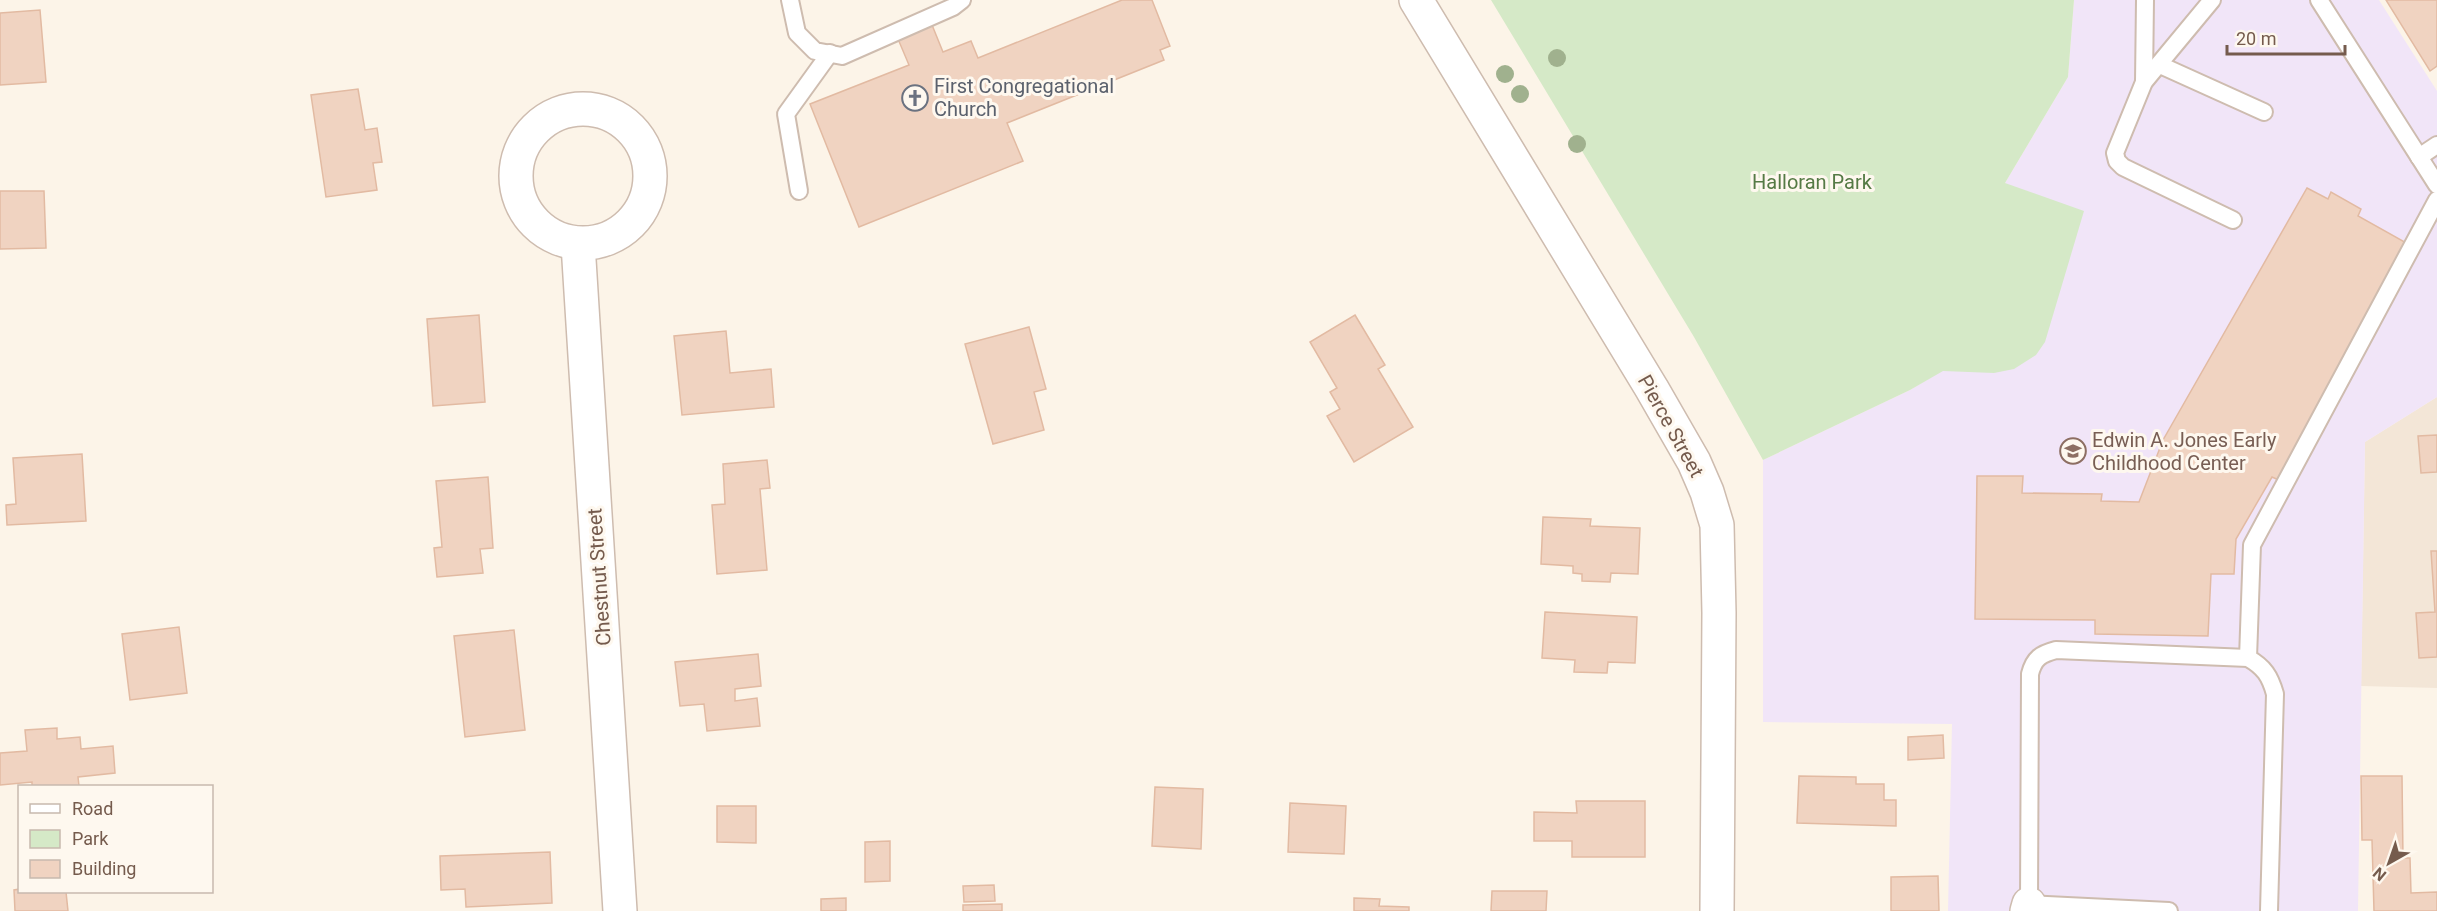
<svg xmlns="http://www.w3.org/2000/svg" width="2437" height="911" viewBox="0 0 2437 911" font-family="Roboto,sans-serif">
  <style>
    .residential { fill: #f3e6d7 }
    .education { fill: #f1e5f8 }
    .green { fill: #d5e9c7 }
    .building { fill: #f0d3c1; stroke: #e2baa2; stroke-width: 1.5 }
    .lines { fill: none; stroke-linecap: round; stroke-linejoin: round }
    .service-casing { stroke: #cebcaf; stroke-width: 20 }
    .minor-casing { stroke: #cebcaf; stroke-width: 36 }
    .service { stroke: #fff; stroke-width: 16 }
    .minor { stroke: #fff; stroke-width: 33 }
    .tree { fill: #a0b18e }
    .labels { text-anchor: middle; stroke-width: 6; stroke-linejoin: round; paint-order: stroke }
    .worship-label { font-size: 20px; fill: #5b616d; stroke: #fef8ef; text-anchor: start }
    .park-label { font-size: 20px; fill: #557a45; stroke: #fef8ef }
    .street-label { font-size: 20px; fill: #755b4d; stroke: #fef8ef }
    .education-label { font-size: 20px; fill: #785e54; stroke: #fef8ef; text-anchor: start }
  </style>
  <rect width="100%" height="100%" fill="#fcf4e8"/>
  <!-- residential -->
  <polygon class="residential" points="2437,397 2437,688 2361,686 2365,442"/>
  <!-- education -->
  <polygon class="education" points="2074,0 2379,0 2437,91 2437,397 2365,442 2358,911 1948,911 1952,724 1763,722 1763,460 1910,390 1943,370 2005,183 2068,77"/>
  <!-- green -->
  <polygon class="green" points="1491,0 2074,0 2068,77 2005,183 2084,211 2045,342 2036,355 2014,369 1994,373 1943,371 1910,390 1763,460 1694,337"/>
  <!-- building -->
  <g class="building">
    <polygon points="1122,0 1152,0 1170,46 1160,50 1164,60 1007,123 1023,161 859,227 810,104 909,65 898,39 932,25 943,52 971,41 978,58"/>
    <polygon points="2386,0 2437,0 2437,66 2430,71"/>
    <polygon points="40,10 46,82 0,85 0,13"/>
    <polygon points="358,89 365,130 377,128 382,162 373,163 377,190 326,197 311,95"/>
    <polygon points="2307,188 2328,199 2331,192 2361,209 2358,216 2410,245 2281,481 2272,477 2236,539 2234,574 2211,574 2208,636 2095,634 2095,620 1975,619 1977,476 2023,476 2022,493 2102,494 2101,501 2139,502 2163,440"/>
    <polygon points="0,191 44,191 46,248 0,249"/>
    <polygon points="479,315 485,402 433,406 427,319"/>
    <polygon points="1355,315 1385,365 1378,369 1413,427 1354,462 1327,416 1340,409 1330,392 1337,388 1310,342"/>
    <polygon points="1029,327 1046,389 1034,392 1044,430 993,444 965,344"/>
    <polygon points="726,331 730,373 771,369 774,407 682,415 674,336"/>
    <polygon points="2437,435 2437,472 2421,473 2418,436"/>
    <polygon points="82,454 86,521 7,525 6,505 16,504 13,458"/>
    <polygon points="767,460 770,488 760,489 767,570 717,574 712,505 725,504 723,464"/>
    <polygon points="488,477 493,548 480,549 483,573 437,577 434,548 442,547 436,481"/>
    <polygon points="1543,517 1591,519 1590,526 1640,528 1638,574 1611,573 1610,582 1582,581 1582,574 1573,573 1573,566 1541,564"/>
    <polygon points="2431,551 2437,551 2437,657 2419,658 2416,613 2435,612"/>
    <polygon points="1545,612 1637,617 1635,663 1608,662 1607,673 1574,672 1575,660 1542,658"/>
    <polygon points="179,627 187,693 130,700 122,634"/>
    <polygon points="514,630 525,730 465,737 454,636"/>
    <polygon points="758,654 761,686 735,689 735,701 757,698 760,726 707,731 704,704 680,706 675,662"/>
    <polygon points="57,728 57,739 80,737 81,749 113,746 115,773 78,777 79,786 32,786 32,782 0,785 0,753 27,751 25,730"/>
    <polygon points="1943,735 1944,758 1908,760 1908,737"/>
    <polygon points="1799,776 1856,777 1856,784 1884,784 1884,800 1896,800 1896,826 1797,823"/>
    <polygon points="2361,776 2402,776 2403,858 2410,858 2411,893 2437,892 2437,911 2374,911 2372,840 2362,840"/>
    <polygon points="1155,787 1203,789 1201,849 1152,846"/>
    <polygon points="1576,801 1645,801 1645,857 1572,857 1572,841 1534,841 1534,812 1577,813"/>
    <polygon points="1290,803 1346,806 1344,854 1288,852"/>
    <polygon points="717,806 756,806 756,843 717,842"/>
    <polygon points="890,841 890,881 865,882 865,842"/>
    <polygon points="550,852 552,903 466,907 465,889 441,890 440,856"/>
    <polygon points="1938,876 1939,911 1891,911 1891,877"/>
    <polygon points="994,885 995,901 964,902 963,886"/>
    <polygon points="20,889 20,892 66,892 68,911 15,911 14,890"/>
    <polygon points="1492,891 1547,891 1546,911 1491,911"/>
    <polygon points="846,898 846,911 821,911 821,899"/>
    <polygon points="1354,898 1380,899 1379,906 1409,907 1409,911 1354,911"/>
    <polygon points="1002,904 1002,911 963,911 963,905"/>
  </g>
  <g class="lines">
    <!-- service casing -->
    <g class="service-casing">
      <g id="service">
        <polyline points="790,0 797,33 815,51 842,56 953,7 962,0"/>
        <polyline points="2212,0 2144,82 2115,153 2117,161 2123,167 2233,220"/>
        <polyline points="2319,0 2437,185"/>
        <polyline points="2160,65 2264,112"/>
        <polyline points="2144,82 2145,0"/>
        <polyline points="2419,157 2437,145"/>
        <polyline points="799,191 786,114 830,53"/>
        <polyline points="2248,658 2252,545 2437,200"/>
        <path d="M 2169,911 L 2029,904 L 2030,674 C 2034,658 2041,654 2056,650 L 2248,658 C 2264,667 2270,676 2275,694 L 2269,911"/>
      </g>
    </g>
    <!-- minor casing -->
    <g class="minor-casing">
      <g id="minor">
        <polyline points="1416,0 1652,389 1694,462 1707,492 1717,525 1719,613 1717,911"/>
        <circle cx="583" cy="176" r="67"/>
        <polyline points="578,244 620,911"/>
        <polyline points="2027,911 2029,904"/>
      </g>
    </g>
    <!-- service -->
    <use href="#service" class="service"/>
    <!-- minor -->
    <use href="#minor" class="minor"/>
  </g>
  <!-- trees -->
  <g class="tree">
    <circle cx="1557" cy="58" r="9"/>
    <circle cx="1505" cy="74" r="9"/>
    <circle cx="1520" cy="94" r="9"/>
    <circle cx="1577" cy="144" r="9"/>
  </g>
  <!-- icons -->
  <defs>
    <g id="church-ring" transform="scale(1.35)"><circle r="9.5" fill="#fef8ef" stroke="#6b7280" stroke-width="1.5"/><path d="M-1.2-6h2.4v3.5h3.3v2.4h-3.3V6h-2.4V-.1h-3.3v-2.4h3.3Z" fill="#6b7280"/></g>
    <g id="school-ring" transform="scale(1.35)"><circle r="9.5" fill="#fef8ef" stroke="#8d6e63" stroke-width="1.5"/><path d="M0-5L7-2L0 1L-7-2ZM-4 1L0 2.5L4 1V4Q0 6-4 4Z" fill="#8d6e63"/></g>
  </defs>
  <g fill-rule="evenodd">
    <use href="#church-ring" x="915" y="98"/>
    <use href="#school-ring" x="2073" y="451"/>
  </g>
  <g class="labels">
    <!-- worship labels -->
    <g class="worship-label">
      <text x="934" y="93">First Congregational<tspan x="934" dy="23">Church</tspan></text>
    </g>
    <!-- park labels -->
    <g class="park-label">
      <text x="1812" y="189">Halloran Park</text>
    </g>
    <!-- street labels -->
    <g class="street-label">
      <text transform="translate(1671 426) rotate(61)" y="7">Pierce Street</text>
      <text transform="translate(599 577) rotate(-94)" y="7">Chestnut Street</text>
    </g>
    <!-- education labels -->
    <g class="education-label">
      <text x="2092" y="447">Edwin A. Jones Early<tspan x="2092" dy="23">Childhood Center</tspan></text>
    </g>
  </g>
  <!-- legend -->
  <rect x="18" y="785" width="195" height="108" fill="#fef8ef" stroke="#c7b9ae" stroke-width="1.5"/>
  <rect x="30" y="804" width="30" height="9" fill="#ffffff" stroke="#c7b9ae" stroke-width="1.5"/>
  <text x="72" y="815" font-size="18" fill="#755b4d">Road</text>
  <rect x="30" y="830" width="30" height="18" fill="#d5e9c7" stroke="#c7b9ae" stroke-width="1.5"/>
  <text x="72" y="845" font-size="18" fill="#755b4d">Park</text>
  <rect x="30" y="860" width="30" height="18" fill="#f0d3c1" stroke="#c7b9ae" stroke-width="1.5"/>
  <text x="72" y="875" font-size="18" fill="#755b4d">Building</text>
  <!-- north arrow -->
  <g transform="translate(2389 863) rotate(220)" stroke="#fef8ef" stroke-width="4.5" paint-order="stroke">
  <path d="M0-4.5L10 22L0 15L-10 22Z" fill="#755b4d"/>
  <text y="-9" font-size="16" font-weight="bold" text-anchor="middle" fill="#755b4d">N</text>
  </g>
  <!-- scale -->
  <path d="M2227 45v9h118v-9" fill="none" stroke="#755b4d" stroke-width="3"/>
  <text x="2236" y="45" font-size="18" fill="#755b4d" stroke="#fef8ef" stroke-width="4.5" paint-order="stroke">20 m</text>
</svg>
